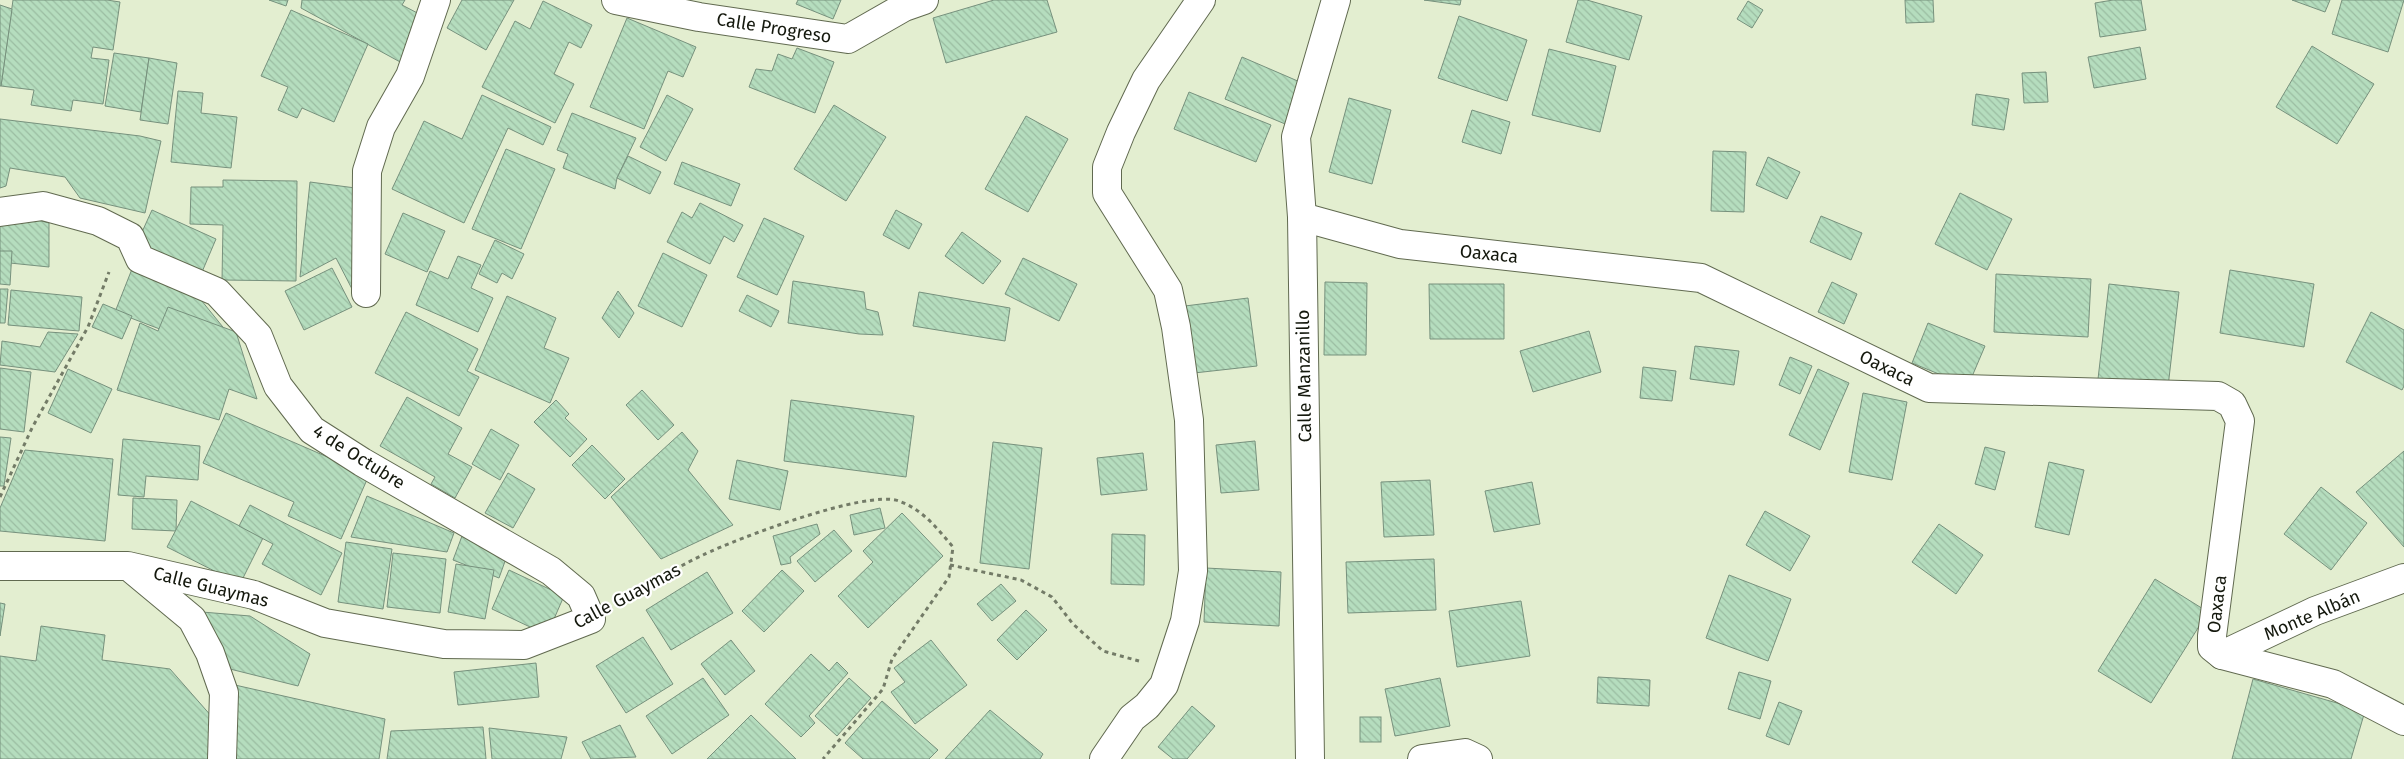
<svg xmlns="http://www.w3.org/2000/svg" width="2404" height="759" viewBox="0 0 2404 759" font-family="'Fira Sans',sans-serif">
  <style>
    .building { fill: url(#building-back-hatch); stroke: #77917d }
    .lines { fill: none; stroke-linecap: round; stroke-linejoin: round }
    .minor-casing { stroke: #616a50; stroke-width: 30 }
    .path { stroke: #737b67; stroke-width: 3; stroke-dasharray: 4 4; stroke-linecap: butt }
    .minor { stroke: #fff; stroke-width: 28 }
    .labels { text-anchor: middle; stroke-width: 4.5; stroke-linejoin: round; paint-order: stroke }
    .street-label { font-size: 18px; fill: #14180d; stroke: #fff }
  </style>
  <defs>
    <pattern id="building-back-hatch" width="6" height="6" patternUnits="userSpaceOnUse" patternTransform="scale(1.25)"><rect width="6" height="6" fill="#b5ddbe"/><path d="M-1 5l2 2M0 0l6 6M5-1l2 2" fill="none" stroke="#9bbda2"/></pattern>
  </defs>
  <rect width="100%" height="100%" fill="#e3eed0"/>
  <!-- building -->
  <g class="building">
    <polygon points="13,0 107,0 120,2 113,50 93,47 91,58 109,60 103,104 73,100 71,111 31,105 34,90 1,86"/>
    <polygon points="269,0 288,0 286,6"/>
    <polygon points="302,0 405,0 402,5 427,18 402,63 301,8"/>
    <polygon points="462,0 514,0 486,50 447,28"/>
    <polygon points="798,0 841,0 833,19 796,4"/>
    <polygon points="994,0 1047,0 1057,32 946,63 933,18"/>
    <polygon points="1424,0 1461,0 1460,5"/>
    <polygon points="1578,0 1587,0 1642,16 1629,60 1566,42"/>
    <polygon points="1905,0 1933,0 1934,22 1906,23"/>
    <polygon points="2113,0 2141,0 2146,30 2100,37 2095,3"/>
    <polygon points="2292,0 2330,0 2325,12"/>
    <polygon points="2342,0 2404,0 2388,52 2332,34"/>
    <polygon points="543,1 592,25 581,48 569,42 554,74 574,84 555,123 482,87 515,21 530,29"/>
    <polygon points="1748,1 1763,10 1752,28 1737,19"/>
    <polygon points="0,5 12,9 1,86 0,86"/>
    <polygon points="291,10 368,44 334,122 302,108 297,118 278,110 288,87 261,76"/>
    <polygon points="1459,16 1527,40 1507,101 1438,78"/>
    <polygon points="627,18 696,47 683,77 668,71 644,129 590,107"/>
    <polygon points="2312,46 2374,84 2337,144 2276,107"/>
    <polygon points="2140,47 2146,79 2094,88 2088,57"/>
    <polygon points="797,48 834,62 815,113 749,87 756,69 772,71 778,54 792,59"/>
    <polygon points="1549,49 1616,66 1600,132 1532,115"/>
    <polygon points="114,53 149,58 141,112 105,106"/>
    <polygon points="1242,57 1307,85 1290,126 1225,99"/>
    <polygon points="149,58 177,63 168,124 140,120"/>
    <polygon points="2046,72 2048,102 2024,103 2022,73"/>
    <polygon points="178,91 203,93 201,113 237,117 231,168 171,162"/>
    <polygon points="1189,92 1271,125 1256,162 1174,129"/>
    <polygon points="1976,94 2009,99 2004,130 1972,125"/>
    <polygon points="482,95 551,127 543,145 508,128 464,223 392,189 424,121 462,139"/>
    <polygon points="667,95 693,109 666,161 640,147"/>
    <polygon points="1349,98 1391,110 1372,184 1329,172"/>
    <polygon points="834,105 886,137 846,201 794,169"/>
    <polygon points="1472,110 1510,122 1501,154 1462,142"/>
    <polygon points="572,113 636,138 617,178 615,189 563,168 568,154 557,150"/>
    <polygon points="1026,116 1068,139 1028,212 985,189"/>
    <polygon points="0,119 140,136 161,141 145,213 80,198 65,177 10,168 6,186 0,188"/>
    <polygon points="506,149 555,169 521,249 472,229"/>
    <polygon points="1713,151 1746,152 1744,212 1711,211"/>
    <polygon points="628,156 661,172 650,194 617,178"/>
    <polygon points="1768,157 1800,172 1787,199 1756,185"/>
    <polygon points="682,162 740,184 731,206 674,184"/>
    <polygon points="223,180 297,181 296,281 222,280 223,225 190,224 191,187 223,187"/>
    <polygon points="310,182 363,189 352,289 336,258 300,277"/>
    <polygon points="1960,193 2012,219 1987,270 1935,244"/>
    <polygon points="700,203 743,225 734,242 724,236 710,264 667,242 682,212 692,218"/>
    <polygon points="152,210 216,239 202,272 137,243"/>
    <polygon points="896,210 922,224 909,249 883,235"/>
    <polygon points="403,213 445,231 427,272 385,254"/>
    <polygon points="18,215 49,223 49,267 0,262 0,220"/>
    <polygon points="1821,216 1862,233 1851,260 1810,242"/>
    <polygon points="764,218 804,236 777,295 737,277"/>
    <polygon points="962,232 1001,261 983,284 945,256"/>
    <polygon points="495,240 524,254 512,279 502,273 497,283 479,274"/>
    <polygon points="0,251 12,251 10,285 0,284"/>
    <polygon points="663,253 707,275 682,327 638,306"/>
    <polygon points="458,256 481,265 471,288 493,298 478,332 416,305 430,271 448,279"/>
    <polygon points="1023,258 1077,284 1059,321 1005,294"/>
    <polygon points="332,268 352,307 304,330 285,291"/>
    <polygon points="132,269 197,295 231,337 171,314 165,331 115,312"/>
    <polygon points="2230,270 2314,284 2304,347 2220,333"/>
    <polygon points="1996,274 2091,279 2088,337 1994,332"/>
    <polygon points="793,281 864,292 866,309 878,312 883,335 859,334 788,323"/>
    <polygon points="1325,282 1367,283 1366,355 1324,355"/>
    <polygon points="1832,282 1857,294 1844,324 1818,312"/>
    <polygon points="1429,284 1504,284 1504,339 1430,339"/>
    <polygon points="2109,284 2179,292 2168,387 2098,379"/>
    <polygon points="0,289 8,289 5,323 0,323"/>
    <polygon points="11,290 82,297 79,331 8,325"/>
    <polygon points="618,291 634,313 619,338 602,318"/>
    <polygon points="919,292 1010,308 1005,341 913,326"/>
    <polygon points="747,295 779,311 771,327 739,311"/>
    <polygon points="507,296 556,318 544,348 569,358 550,403 475,370"/>
    <polygon points="1248,298 1257,366 1194,373 1185,306"/>
    <polygon points="103,304 132,316 122,339 92,327"/>
    <polygon points="168,307 236,332 257,399 229,389 219,420 117,390 140,323 158,331"/>
    <polygon points="406,312 478,349 467,371 479,377 459,416 375,373"/>
    <polygon points="2371,312 2404,330 2404,386 2402,390 2346,362"/>
    <polygon points="1928,323 1985,346 1968,386 1912,363"/>
    <polygon points="1589,331 1601,372 1533,392 1520,351"/>
    <polygon points="48,332 78,334 55,372 0,365 2,341 40,347"/>
    <polygon points="1695,346 1739,351 1734,385 1690,379"/>
    <polygon points="1790,357 1812,366 1800,394 1779,385"/>
    <polygon points="1643,367 1676,371 1672,401 1640,398"/>
    <polygon points="0,368 31,372 24,432 0,429"/>
    <polygon points="68,369 112,389 91,433 48,413"/>
    <polygon points="1818,369 1849,383 1820,450 1789,435"/>
    <polygon points="642,390 674,425 658,440 626,405"/>
    <polygon points="1863,393 1907,402 1892,480 1849,472"/>
    <polygon points="407,397 462,428 448,454 472,467 455,498 431,484 435,477 380,446"/>
    <polygon points="556,400 569,414 565,418 587,439 570,457 534,422"/>
    <polygon points="791,400 914,416 906,477 784,461"/>
    <polygon points="226,413 369,475 341,539 288,516 294,502 203,463"/>
    <polygon points="491,429 519,445 500,480 472,464"/>
    <polygon points="682,432 698,451 688,470 733,525 661,559 611,497"/>
    <polygon points="0,437 11,438 4,486 0,486"/>
    <polygon points="123,439 200,446 198,480 146,476 144,497 118,495"/>
    <polygon points="1255,441 1259,490 1221,493 1216,445"/>
    <polygon points="993,442 1042,448 1029,569 980,563"/>
    <polygon points="592,445 625,479 605,499 572,465"/>
    <polygon points="1985,447 2005,452 1995,490 1975,484"/>
    <polygon points="25,450 113,459 105,541 0,531 0,508"/>
    <polygon points="2404,451 2404,547 2356,492"/>
    <polygon points="1143,453 1147,490 1101,495 1097,458"/>
    <polygon points="737,460 788,471 780,510 729,499"/>
    <polygon points="2049,462 2084,470 2069,535 2035,527"/>
    <polygon points="508,473 535,489 513,528 485,513"/>
    <polygon points="1430,480 1434,535 1384,537 1381,482"/>
    <polygon points="1532,482 1540,524 1494,532 1485,491"/>
    <polygon points="2321,487 2367,523 2331,570 2284,534"/>
    <polygon points="367,496 454,533 447,552 351,537"/>
    <polygon points="133,498 177,500 176,531 132,529"/>
    <polygon points="191,501 263,538 240,584 167,547"/>
    <polygon points="250,505 342,553 321,595 262,564 273,544 239,526"/>
    <polygon points="880,508 885,528 854,535 850,515"/>
    <polygon points="1765,511 1810,536 1790,571 1746,545"/>
    <polygon points="902,513 943,556 868,628 838,596 873,562 863,551"/>
    <polygon points="817,524 820,534 790,557 791,563 781,565 773,536"/>
    <polygon points="1939,524 1983,555 1956,594 1912,562"/>
    <polygon points="834,530 852,551 815,582 797,561"/>
    <polygon points="1112,534 1145,535 1144,585 1111,584"/>
    <polygon points="462,536 508,553 499,578 453,560"/>
    <polygon points="346,542 392,549 383,609 338,602"/>
    <polygon points="393,553 446,559 440,613 387,607"/>
    <polygon points="1434,559 1436,610 1348,613 1346,562"/>
    <polygon points="456,564 494,570 485,619 448,612"/>
    <polygon points="1206,568 1281,572 1279,626 1204,622"/>
    <polygon points="509,570 564,596 547,635 492,609"/>
    <polygon points="782,570 804,591 764,632 742,611"/>
    <polygon points="707,572 733,613 671,650 646,610"/>
    <polygon points="1729,575 1791,599 1768,661 1706,638"/>
    <polygon points="2155,579 2208,612 2151,703 2098,671"/>
    <polygon points="1001,584 1016,601 992,621 977,604"/>
    <polygon points="1521,601 1530,656 1457,667 1449,611"/>
    <polygon points="0,603 5,604 0,636"/>
    <polygon points="1026,610 1047,630 1017,660 997,640"/>
    <polygon points="202,612 250,616 310,654 298,686 226,668"/>
    <polygon points="41,626 105,635 102,660 170,669 213,718 209,759 0,759 0,656 36,661"/>
    <polygon points="643,637 673,684 626,713 596,666"/>
    <polygon points="731,640 755,671 725,695 701,664"/>
    <polygon points="931,640 967,685 915,724 891,692 905,682 894,668"/>
    <polygon points="811,654 829,671 837,662 848,673 809,716 815,723 801,737 765,704"/>
    <polygon points="536,663 539,697 458,705 454,672"/>
    <polygon points="1739,672 1771,681 1760,719 1728,709"/>
    <polygon points="1598,677 1650,680 1649,706 1597,703"/>
    <polygon points="703,678 729,715 672,754 646,716"/>
    <polygon points="849,678 871,698 837,736 815,716"/>
    <polygon points="1440,678 1450,726 1395,736 1385,689"/>
    <polygon points="2253,679 2365,711 2351,759 2232,759"/>
    <polygon points="235,685 385,719 379,759 232,759"/>
    <polygon points="882,701 938,750 929,759 863,759 845,743"/>
    <polygon points="1779,702 1802,711 1789,745 1766,736"/>
    <polygon points="1192,706 1215,726 1187,759 1173,759 1158,747"/>
    <polygon points="990,710 1043,754 1040,759 945,759"/>
    <polygon points="751,715 796,759 707,759"/>
    <rect x="1360" y="717" width="21" height="25"/>
    <polygon points="620,725 636,757 591,759 582,742"/>
    <polygon points="483,727 486,759 387,759 391,731"/>
    <polygon points="489,728 567,737 561,759 492,759"/>
  </g>
  <g class="lines">
    <!-- minor casing -->
    <g class="minor-casing">
      <g id="minor">
        <polyline points="616,0 699,17 848,39 904,7 924,0"/>
        <polyline points="0,212 43,206 98,221 130,237 140,259 217,292 258,336 278,386 312,430 362,462 551,571 581,596 591,619 524,645 444,644 325,623 254,595 128,566 0,566"/>
        <polyline points="1302,217 1400,244 1701,278 1929,388 2218,396 2232,404 2240,421 2212,636 2212,647 2222,655 2333,684 2404,721"/>
        <polyline points="366,293 367,171 381,127 410,76 436,0"/>
        <polyline points="133,570 192,619 210,653 224,693 222,759"/>
        <polyline points="2222,655 2315,611 2404,578"/>
        <polyline points="1104,759 1132,718 1147,706 1164,685 1185,621 1193,571 1189,420 1176,327 1168,290 1107,193 1107,167 1121,132 1146,80 1201,0"/>
        <polyline points="1310,759 1302,217 1296,137 1336,0"/>
        <polyline points="1422,759 1465,753 1478,759"/>
      </g>
    </g>
    <!-- path -->
    <g class="path">
      <polyline points="0,497 32,428 88,327 109,272"/>
      <polyline points="950,565 1021,580 1052,597 1073,624 1103,651 1139,661"/>
      <path d="M 620,603 C 648,587 674,568 703,555 C 736,539 867,489 899,501 C 923,510 937,528 953,547 L 949,577 L 892,659 L 883,689 L 823,759"/>
    </g>
    <!-- minor -->
    <use href="#minor" class="minor"/>
  </g>
  <g class="labels">
    <!-- street labels -->
    <g class="street-label">
      <text transform="translate(774 28) rotate(9)" y="6">Calle Progreso</text>
      <text transform="translate(1489 254) rotate(6)" y="6">Oaxaca</text>
      <text transform="translate(1887 368) rotate(26)" y="6">Oaxaca</text>
      <text transform="translate(1304 376) rotate(-91)" y="6">Calle Manzanillo</text>
      <text transform="translate(359 457) rotate(32)" y="6">4 de Octubre</text>
      <text transform="translate(211 587) rotate(14)" y="6">Calle Guaymas</text>
      <text transform="translate(627 596) rotate(-28)" y="6">Calle Guaymas</text>
      <text transform="translate(2217 604) rotate(-83)" y="6">Oaxaca</text>
      <text transform="translate(2312 615) rotate(-23)" y="6">Monte Albán</text>
    </g>
  </g>
</svg>
